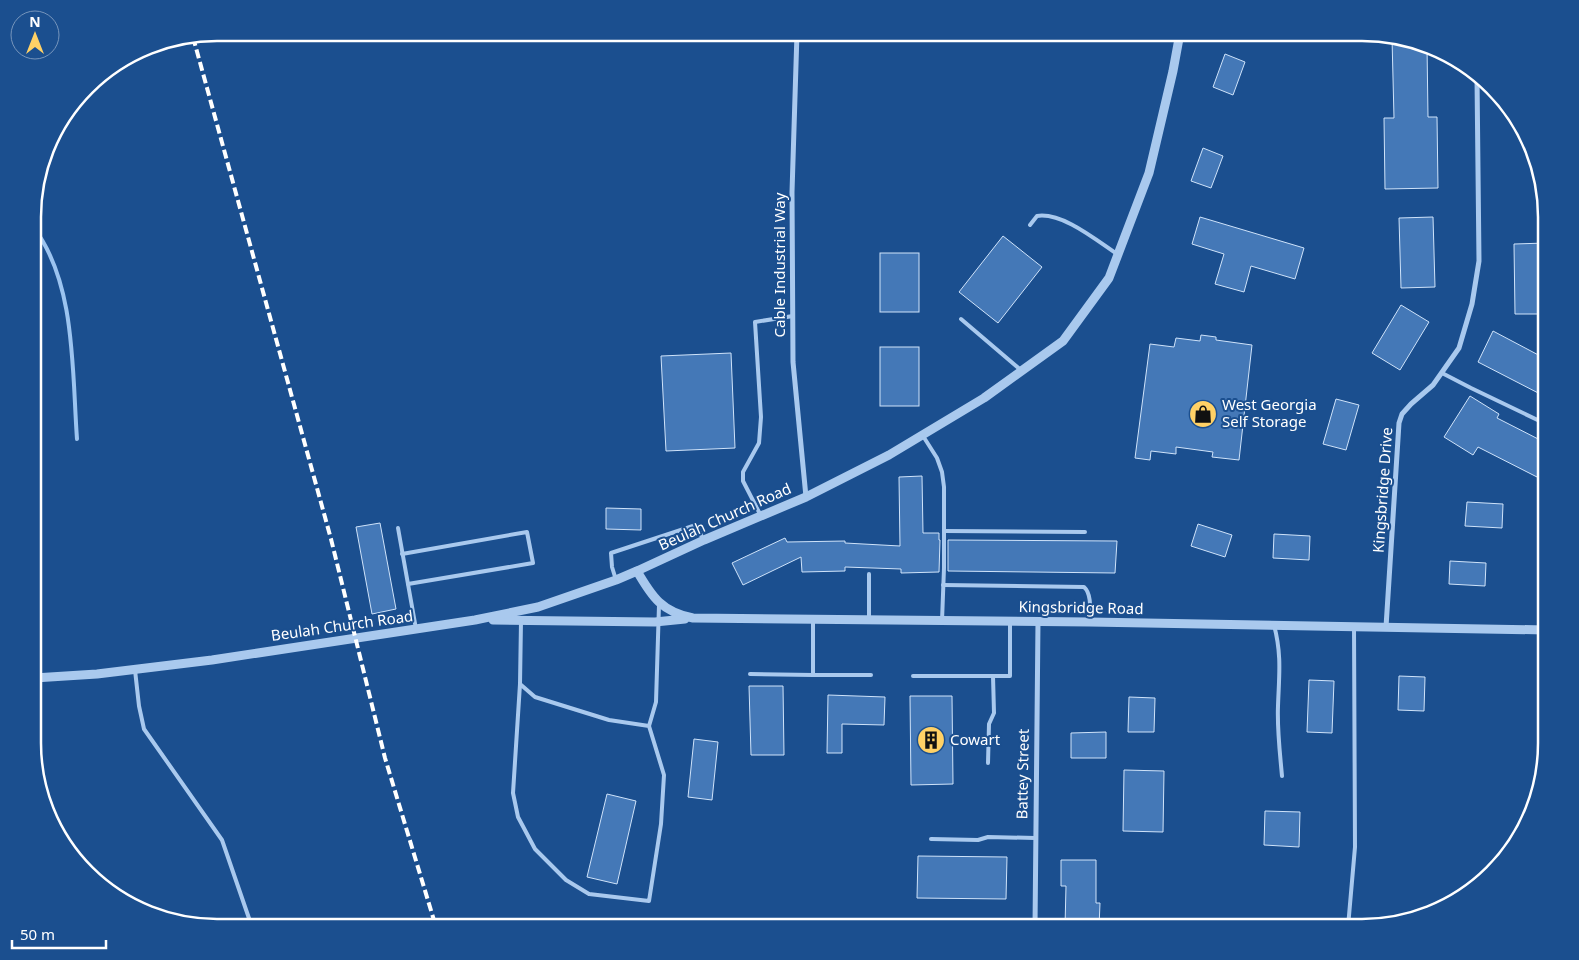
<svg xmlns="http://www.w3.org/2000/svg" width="1579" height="960" viewBox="0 0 1579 960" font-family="'Noto Sans',sans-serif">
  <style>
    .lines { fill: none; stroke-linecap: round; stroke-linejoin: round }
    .stream { stroke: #9cc4f0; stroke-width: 4 }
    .building { fill: #4478b7; stroke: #cfe3fa }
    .service { stroke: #a9c9ee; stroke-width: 4 }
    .minor { stroke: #a9c9ee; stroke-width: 5 }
    .tertiary { stroke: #a9c9ee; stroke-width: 9 }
    .rail { stroke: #fff; stroke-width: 4; stroke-dasharray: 9 4; stroke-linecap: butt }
    .labels { text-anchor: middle; stroke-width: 4; stroke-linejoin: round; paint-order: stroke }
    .street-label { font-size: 15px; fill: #fff; stroke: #1b4f8f }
    .poi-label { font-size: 15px; fill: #fff; stroke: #1b4f8f; text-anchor: start }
    .rim { fill: none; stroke: #fff; stroke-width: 2.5 }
  </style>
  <rect width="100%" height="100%" fill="#1b4f8f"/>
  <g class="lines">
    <!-- stream -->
    <path class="stream" d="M 34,228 C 76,284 72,371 77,439"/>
  </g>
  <!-- building -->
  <g class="building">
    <polygon points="1399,37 1410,39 1427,46 1428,117 1437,117 1438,188 1385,189 1384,118 1394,118 1392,38"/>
    <polygon points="1225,54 1245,62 1233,95 1213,87"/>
    <polygon points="1203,148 1223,156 1211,188 1191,181"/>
    <polygon points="1200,217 1304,248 1295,279 1251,266 1244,292 1215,284 1224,254 1192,244"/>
    <polygon points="1433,217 1435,287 1401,288 1399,218"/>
    <polygon points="1003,236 1042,267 998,323 959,292"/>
    <polygon points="1546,243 1546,314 1515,314 1514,244"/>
    <rect x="880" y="253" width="39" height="59"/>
    <polygon points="1401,305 1429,322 1400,370 1372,353"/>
    <polygon points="1493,331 1546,359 1546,397 1478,362"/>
    <polygon points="1201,335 1216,337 1216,340 1252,345 1239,460 1212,457 1213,452 1176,447 1176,454 1151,451 1150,460 1135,458 1150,344 1174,347 1176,338 1200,341"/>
    <rect x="880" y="347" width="39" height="59"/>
    <polygon points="731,353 735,448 666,451 661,356"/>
    <polygon points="1470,396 1499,414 1497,418 1546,443 1546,458 1537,477 1478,447 1473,455 1444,437"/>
    <polygon points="1336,399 1359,405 1346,450 1323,444"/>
    <polygon points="922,476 923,533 939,533 939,540 940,540 939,572 901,573 901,569 845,567 845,571 802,572 801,557 743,585 732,563 785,538 787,542 845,541 845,543 900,546 899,477"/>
    <polygon points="1467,502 1503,504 1502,528 1465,526"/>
    <polygon points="606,508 641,509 641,530 606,529"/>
    <polygon points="380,523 396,609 372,614 356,527"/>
    <polygon points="1198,524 1232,535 1225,557 1191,546"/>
    <polygon points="1274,534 1310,536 1309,560 1273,558"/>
    <polygon points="948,540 1117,541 1115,573 948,571"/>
    <polygon points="1450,561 1486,563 1485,586 1449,584"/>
    <polygon points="1399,676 1425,677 1424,711 1398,710"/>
    <polygon points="1309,680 1334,681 1332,733 1307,732"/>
    <polygon points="749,686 783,686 784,755 751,755"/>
    <polygon points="828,695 885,697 884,725 842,724 842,753 827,753"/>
    <polygon points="910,696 952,696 953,784 911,785"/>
    <polygon points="1129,697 1155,698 1154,732 1128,732"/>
    <polygon points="1106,732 1106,758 1071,758 1071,733"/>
    <polygon points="694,739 718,742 712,800 688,797"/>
    <polygon points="1124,770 1164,771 1163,832 1123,831"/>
    <polygon points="607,794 636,801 617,884 587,877"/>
    <polygon points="1265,811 1300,812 1299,847 1264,845"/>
    <polygon points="918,856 1007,857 1006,899 917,898"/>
    <polygon points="1061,860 1096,860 1096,903 1100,903 1099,927 1065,927 1066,886 1061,886"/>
  </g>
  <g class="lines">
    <!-- service -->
    <g class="service">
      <path d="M 1030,225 L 1037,216 C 1062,212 1096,240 1117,254"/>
      <polyline points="961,319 1022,371"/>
      <polyline points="1442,373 1471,388 1546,424"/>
      <polyline points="923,436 937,458 942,472 944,487 944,568 942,621"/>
      <polyline points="761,516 743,481 743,472 759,443 761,417 755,322 793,316"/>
      <polyline points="398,528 416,629"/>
      <polyline points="944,531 1085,532"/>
      <polyline points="402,554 527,532 533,563 408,584"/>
      <polyline points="869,574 869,620"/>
      <polyline points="616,580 612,567 611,553 696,525 703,539"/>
      <path d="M 943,585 L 1084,587 C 1092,594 1090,611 1090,622"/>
      <path d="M 1274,625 C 1282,655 1279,676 1278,706 C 1277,730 1280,753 1282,776"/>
      <polyline points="135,670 139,706 144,729 222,840 252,927"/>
      <polyline points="750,674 813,675 813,620"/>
      <polyline points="813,675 871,675"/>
      <polyline points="913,676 1010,676 1010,622"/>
      <polyline points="520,684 535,697 609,720 649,726 664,775 661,824 649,901 589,894 566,880 535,849 518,817 513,793 520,684 521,621"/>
      <polyline points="649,726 656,702 659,605"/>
      <polyline points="988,763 989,724 994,713 993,676"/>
      <polyline points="931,839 978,840 988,837 1035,838"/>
      <polyline points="1348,927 1355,847 1354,627"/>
    </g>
    <!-- minor -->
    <g class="minor">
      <polyline points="797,33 792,192 793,362 806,497"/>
      <polyline points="1386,627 1399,423 1402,414 1411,404 1433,385 1459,348 1472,304 1479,261 1477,78"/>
      <polyline points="1035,927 1038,621"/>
    </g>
    <!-- tertiary -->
    <g class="tertiary">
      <path d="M 637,571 C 652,597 662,612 693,618 L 1090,622 L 1546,630"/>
      <polyline points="493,620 655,622 685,619"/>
      <polyline points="34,678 97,674 212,660 475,620 538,607 616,580 637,571 704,540 806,497 889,455 984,398 1063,341 1109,278 1149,173 1173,71 1180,33"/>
    </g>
    <!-- rail -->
    <polyline class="rail" points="193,37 331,539 385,758 436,927"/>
  </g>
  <!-- icons -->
  <defs>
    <g id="shop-disc" transform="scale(1.4375)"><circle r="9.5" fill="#ffd166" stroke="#1b4f8f"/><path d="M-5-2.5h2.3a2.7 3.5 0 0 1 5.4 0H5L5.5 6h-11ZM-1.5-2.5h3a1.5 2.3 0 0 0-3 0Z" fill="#111"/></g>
    <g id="building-disc" transform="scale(1.4375)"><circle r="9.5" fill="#ffd166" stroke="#1b4f8f"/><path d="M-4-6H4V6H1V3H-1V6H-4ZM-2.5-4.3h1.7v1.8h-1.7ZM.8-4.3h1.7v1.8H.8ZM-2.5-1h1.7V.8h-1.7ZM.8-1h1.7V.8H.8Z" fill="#111"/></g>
  </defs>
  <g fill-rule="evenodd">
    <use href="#shop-disc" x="1203" y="414"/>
    <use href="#building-disc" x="931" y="740"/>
  </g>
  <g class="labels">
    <!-- street labels -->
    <g class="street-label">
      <text transform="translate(780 265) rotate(-90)" y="5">Cable Industrial Way</text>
      <text transform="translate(1383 490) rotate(-86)" y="5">Kingsbridge Drive</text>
      <text transform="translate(725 517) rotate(-24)" y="5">Beulah Church Road</text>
      <text transform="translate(1081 608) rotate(1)" y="5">Kingsbridge Road</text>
      <text transform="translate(342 626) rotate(-8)" y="5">Beulah Church Road</text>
      <text transform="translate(1023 774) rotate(-89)" y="5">Battey Street</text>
    </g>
    <!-- poi labels -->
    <g class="poi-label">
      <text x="1222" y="410">West Georgia<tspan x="1222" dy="17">Self Storage</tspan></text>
      <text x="950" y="745">Cowart</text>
    </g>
  </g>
  <!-- crop -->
  <path d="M0 0H1579V960H0ZM217 41H1362A176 176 0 0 1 1538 217V743A176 176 0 0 1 1362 919H217A176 176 0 0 1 41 743V217A176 176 0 0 1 217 41Z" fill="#1b4f8f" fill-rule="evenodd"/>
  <path class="rim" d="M217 41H1362A176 176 0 0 1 1538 217V743A176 176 0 0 1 1362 919H217A176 176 0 0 1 41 743V217A176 176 0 0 1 217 41Z"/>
  <!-- north arrow -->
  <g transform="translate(35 35)"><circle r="24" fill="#1b4f8f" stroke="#7695bc"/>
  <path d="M0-4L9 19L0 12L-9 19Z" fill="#ffd166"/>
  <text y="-8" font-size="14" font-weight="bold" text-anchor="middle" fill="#ffffff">N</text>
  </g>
  <!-- scale -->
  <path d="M12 940v8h94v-8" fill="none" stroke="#ffffff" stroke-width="2.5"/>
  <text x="20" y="940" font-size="15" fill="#ffffff" stroke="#1b4f8f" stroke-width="4" paint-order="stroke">50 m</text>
</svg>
